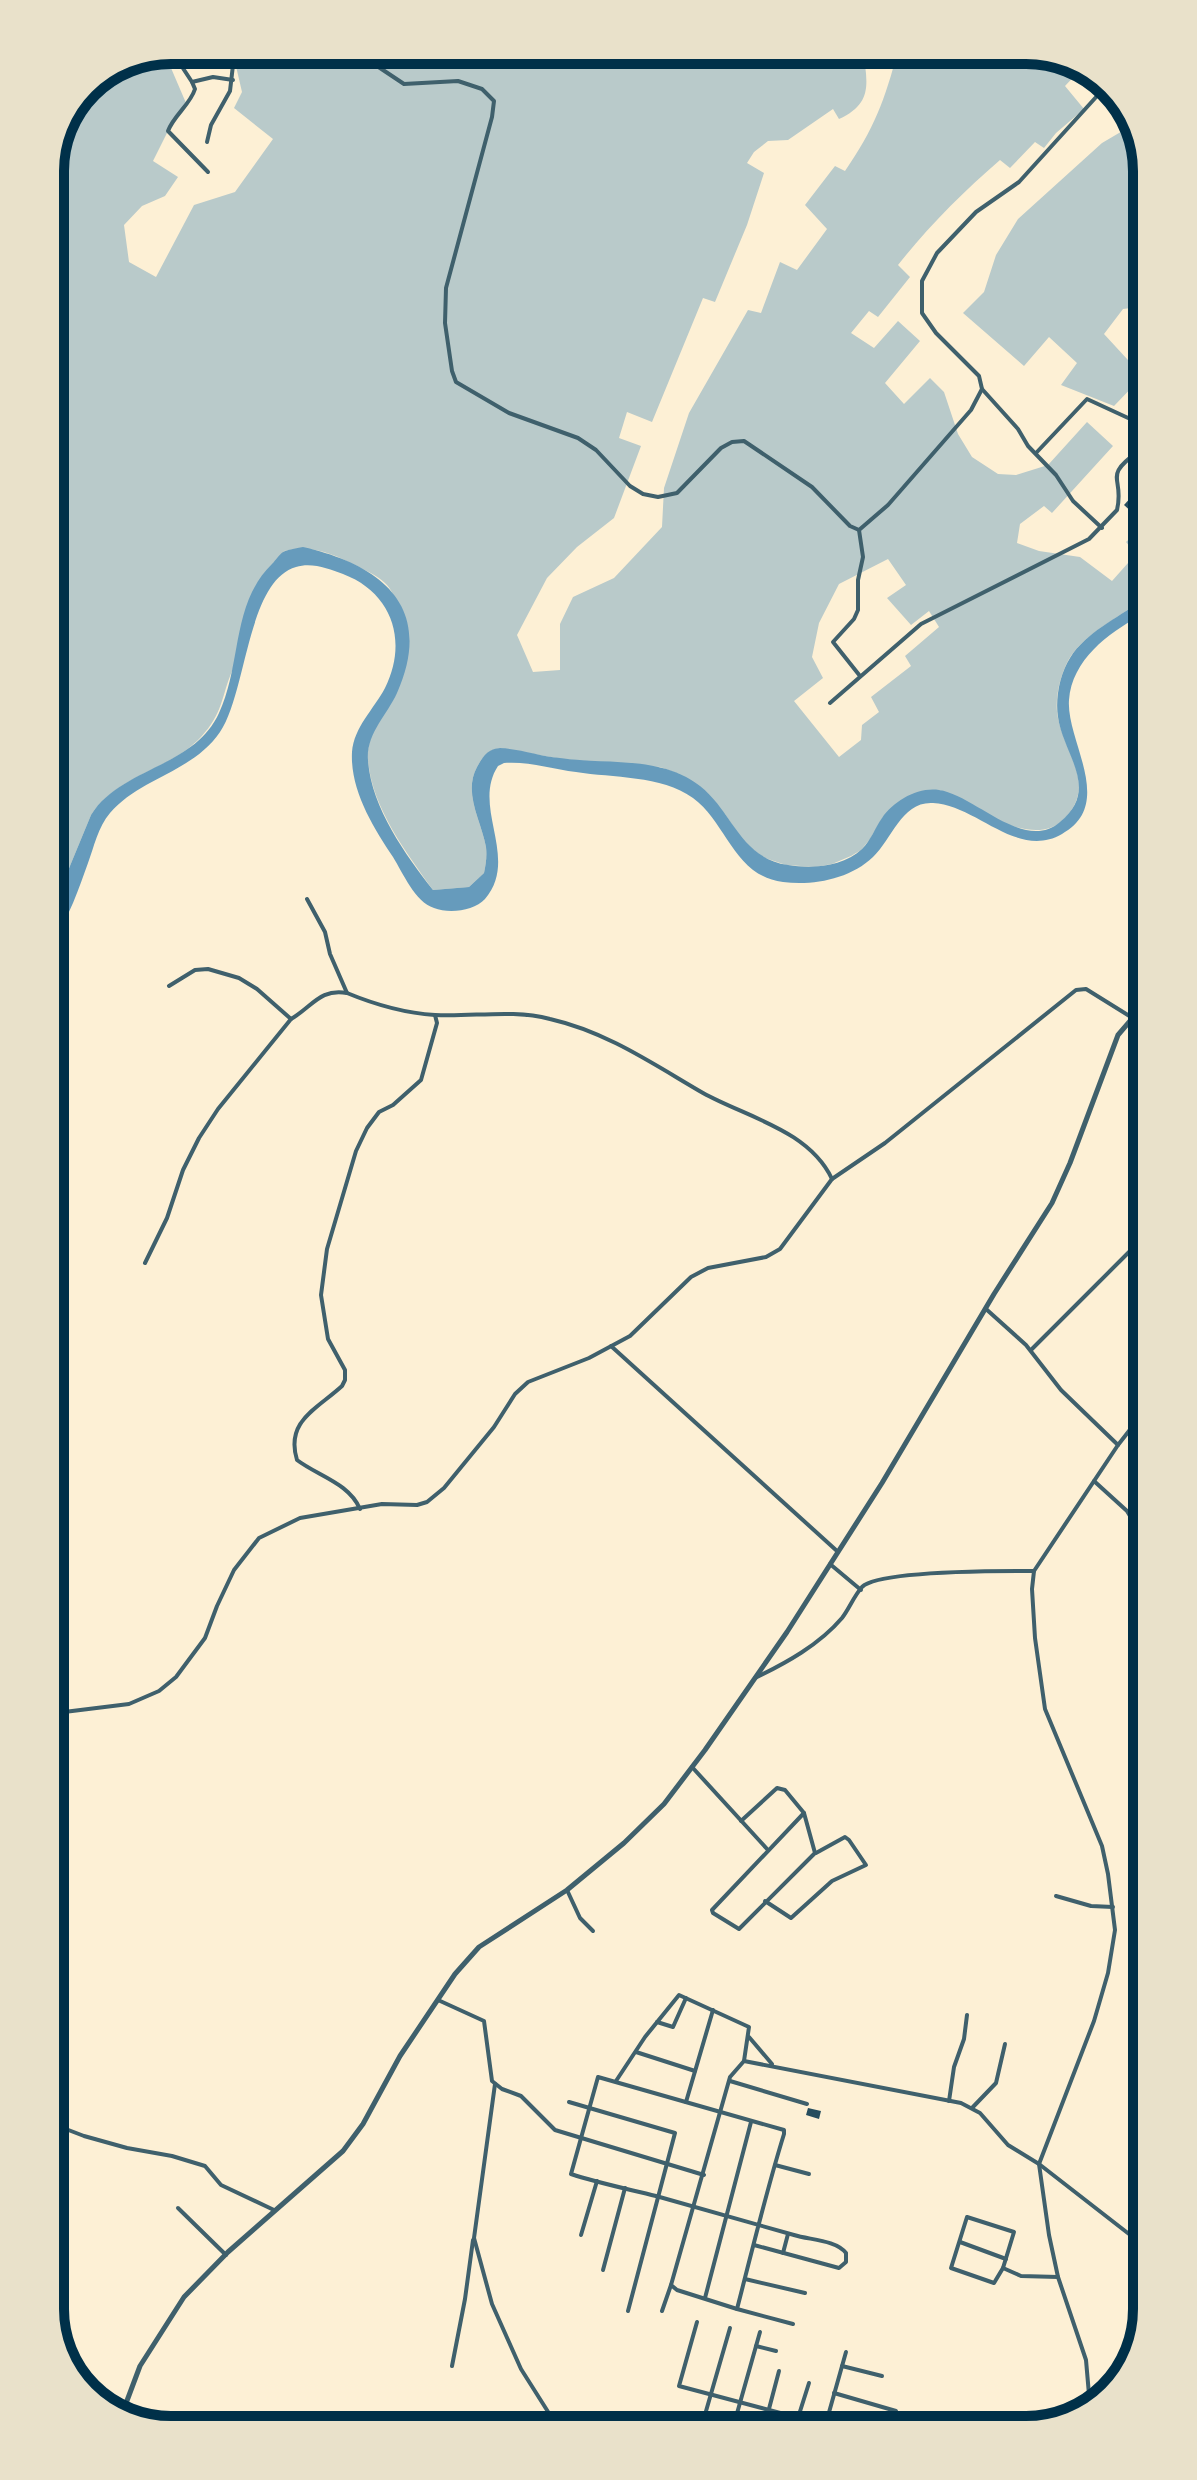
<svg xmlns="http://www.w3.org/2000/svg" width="1197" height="2480" viewBox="0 0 1197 2480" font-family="'PT Sans Narrow',sans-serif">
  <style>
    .green { fill: #b9caca; fill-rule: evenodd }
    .water { fill: #669bbc }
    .building { fill: #264d5e }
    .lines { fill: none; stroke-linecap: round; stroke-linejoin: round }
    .minor { stroke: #3f606c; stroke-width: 4 }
    .tertiary { stroke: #3f606c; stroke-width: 5 }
    .rim { fill: none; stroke: #003049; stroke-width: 10 }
  </style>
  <rect width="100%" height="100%" fill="#fdf0d5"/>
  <!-- green -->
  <g class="green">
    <path d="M 171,50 L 190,50 L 171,68 L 186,103 L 173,121 L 153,161 L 178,177 L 165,196 L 142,206 L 124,225 L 129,262 L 156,277 L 194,205 L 235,192 L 273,139 L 234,108 L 242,92 L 235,62 L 246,50 L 280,50 L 285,57 L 294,50 L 863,50 C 867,82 874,103 839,119 L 833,109 L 788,140 L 768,141 L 754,152 L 747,163 L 764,173 L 747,225 L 715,302 L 703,298 L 652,422 L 627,412 L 619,438 L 641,446 L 614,518 L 577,547 L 547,578 L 517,635 L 533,672 L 560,670 L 560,624 L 573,597 L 614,578 L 662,527 L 664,488 L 689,413 L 748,310 L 761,313 L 780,262 L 797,270 L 827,229 L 805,205 L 835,166 L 845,171 C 874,129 885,100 898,50 L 1034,50 L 1082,68 L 1065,86 L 1084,109 L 1056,133 L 1044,148 L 1035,142 L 1010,168 L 1000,160 C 963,192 928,227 898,265 L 910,277 L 878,317 L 869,311 L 851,333 L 874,348 L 898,321 L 920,341 L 885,383 L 904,404 L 930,378 L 944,392 L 958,434 L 972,457 L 998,474 L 1016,475 L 1048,465 L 1087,422 L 1113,446 L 1052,513 L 1044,506 L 1020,524 L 1017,543 L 1039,551 L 1080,557 L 1112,581 L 1136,554 L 1126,542 L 1140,528 L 1140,601 C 1117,619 1085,633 1069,659 C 1060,675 1054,700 1058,718 C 1065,754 1098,786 1063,820 C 1032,850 970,805 940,790 L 883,817 L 870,839 L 861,850 L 851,856 L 832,864 L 816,867 L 786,865 L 765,858 L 745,844 L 725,814 L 679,774 L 660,767 L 562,759 L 500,748 C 488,750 483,756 477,767 C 463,793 481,820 486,847 C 487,856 486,864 484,873 L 469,887 L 433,890 C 406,852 372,808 368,760 C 365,725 399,696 406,664 C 408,652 402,634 400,622 C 394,588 391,583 359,567 C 333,554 313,544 284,551 C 266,591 249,631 232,671 C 221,698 223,713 201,737 C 169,771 117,775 91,815 L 53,907 L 50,163 L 86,85 ZM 888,559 L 906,585 L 887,598 L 911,625 L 929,611 L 939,627 L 905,656 L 911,666 L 871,697 L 879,712 L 862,725 L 861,740 L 839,757 L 794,701 L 823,678 L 812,657 L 819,623 L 839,584 Z"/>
    <polygon points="1136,123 1139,307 1123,309 1104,334 1139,372 1139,380 1114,406 1061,385 1077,363 1049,337 1024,366 963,313 984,292 996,255 1018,219 1102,143"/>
  </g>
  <!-- water -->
  <path class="water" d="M 303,547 C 382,565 435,607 397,693 C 387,715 366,734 368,760 C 371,807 405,854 433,890 L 469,887 L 484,873 C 486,864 487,856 486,847 C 481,820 463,793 477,767 C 483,756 488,749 500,748 C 521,749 539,756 560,758 C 606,765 660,755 700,786 C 733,812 740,858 788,865 C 812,869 843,867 862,849 C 871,840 875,828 882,818 C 894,801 917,787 939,790 C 975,795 1024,853 1060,822 C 1101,789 1063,754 1058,717 C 1055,698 1060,674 1070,658 C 1086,632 1117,619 1140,601 L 1140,616 C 1108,633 1072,660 1069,700 C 1066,741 1116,804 1062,834 C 1017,860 977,805 933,803 C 902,801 892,839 873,857 C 850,879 813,886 783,882 C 734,876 727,823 693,798 C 661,775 613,778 576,772 C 553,769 528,761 504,763 L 498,766 C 471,807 520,858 485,899 C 474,911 449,914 434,908 C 415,902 403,873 393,857 C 373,827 350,790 352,752 C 354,727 374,709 385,688 C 408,642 393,593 343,574 C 329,569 312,562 296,567 C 247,581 247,692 220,732 C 193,772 140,778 110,813 C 98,827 94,847 88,863 C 79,888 69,918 53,940 L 53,907 L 91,815 C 121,767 194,768 219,713 C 242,664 231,604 272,564 C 276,560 280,553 285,551 C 290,549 298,548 303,547 Z"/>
  <!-- building -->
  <g class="building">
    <polygon points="1133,495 1140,501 1140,508 1134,514 1124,505"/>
    <polygon points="808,2108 821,2111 819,2119 806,2115"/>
  </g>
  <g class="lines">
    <!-- minor -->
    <g class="minor">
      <polyline points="171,50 192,82 213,77 233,80"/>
      <polyline points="325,50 336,55 346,50"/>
      <polyline points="353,50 404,84 458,81 482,89 494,101 492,117 446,288 445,323 452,371 456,382 509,413 578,438 596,450 630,486 643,494 658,497 677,493 721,448 732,442 744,441 812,487 850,526 859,530 888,505 971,410 982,389 979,376 936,333 922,313 922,281 937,253 976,212 1019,182 1107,85"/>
      <path d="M 192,82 L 195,89 C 190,105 174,115 168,131 L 208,172"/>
      <polyline points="207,142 211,125 230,91 233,65 239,50"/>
      <polyline points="982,389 1018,429 1028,446 1056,475 1073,501 1102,528"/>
      <polyline points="1036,453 1087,399 1139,423"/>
      <polyline points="859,530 863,557 858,580 858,610 854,619 833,642 860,676"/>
      <path d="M 830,703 L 921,624 L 1089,539 L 1117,510 C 1125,476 1101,478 1139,451"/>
      <path d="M 307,899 L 325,932 L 330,954 L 347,993 C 376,1005 403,1013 435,1015 C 474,1017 512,1009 550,1019 C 607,1032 653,1064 703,1093 C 746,1117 809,1130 832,1179 L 885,1143 L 1076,990 L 1086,989 L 1131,1017"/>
      <path d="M 169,986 L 195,970 L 208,969 L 239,978 L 257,989 L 291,1019 C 312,1007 320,988 347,993"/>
      <polyline points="145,1263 167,1218 183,1170 199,1138 218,1109 291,1019"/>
      <polyline points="986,1309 1026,1345 1061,1390 1118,1445"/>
      <polyline points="611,1346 837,1551"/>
      <polyline points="1031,1350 1143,1238"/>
      <polyline points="1094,1481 1127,1511 1144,1539"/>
      <path d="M 360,1509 C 349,1483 318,1476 297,1460 C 285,1421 317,1409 342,1386 L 345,1380 L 345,1370 L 328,1339 L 321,1295 L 327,1249 L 356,1151 L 367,1128 L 379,1112 L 393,1105 L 421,1080 L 437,1023 L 435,1015"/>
      <polyline points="830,1564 861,1590"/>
      <path d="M 755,1678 C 786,1663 819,1645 842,1618 C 849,1609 854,1596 862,1587 C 879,1570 1005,1571 1034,1571"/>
      <polyline points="56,1713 129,1704 159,1691 176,1677 205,1638 217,1606 234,1570 259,1538 300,1518 382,1504 417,1505 427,1502 444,1488 494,1427 515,1394 528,1382 589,1358 630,1336 691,1277 708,1268 766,1257 780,1249 832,1179"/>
      <polyline points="692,1767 768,1850"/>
      <polygon points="804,1813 815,1853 739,1929 713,1913 712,1910"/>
      <polyline points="741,1821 777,1788 785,1790 804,1813"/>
      <polyline points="567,1890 580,1918 593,1931"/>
      <polyline points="1056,1896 1091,1906 1113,1907"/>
      <polyline points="765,1901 791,1918 832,1881 866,1865 849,1840 845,1837 816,1853"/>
      <polyline points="438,2000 484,2021 492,2081 502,2089 521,2096 555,2130 704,2175"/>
      <polyline points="657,2022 673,2027 686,1998"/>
      <polyline points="749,2037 772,2064"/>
      <polyline points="636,2052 695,2071"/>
      <polyline points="616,2081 645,2037 679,1995 749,2027 744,2061"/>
      <polyline points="730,2081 807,2104"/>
      <polyline points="495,2084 474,2238 492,2304 521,2369 557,2426"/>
      <polyline points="949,2101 954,2067 964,2039 967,2015"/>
      <polyline points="569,2102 675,2133 628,2311"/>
      <polyline points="686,2102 713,2010"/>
      <polyline points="972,2108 996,2083 1005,2044"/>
      <polyline points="58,2126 84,2136 127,2148 172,2156 205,2166 221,2185 274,2210"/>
      <polyline points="775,2165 809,2174"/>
      <polyline points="178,2208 226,2255"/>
      <polygon points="967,2217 1014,2232 1003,2268 994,2283 951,2268"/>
      <polyline points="581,2235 597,2181"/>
      <polyline points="960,2242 1006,2259"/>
      <polyline points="783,2253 788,2234"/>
      <polyline points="1003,2268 1021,2276 1058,2277"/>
      <polyline points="603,2270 625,2188"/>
      <polyline points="745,2279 805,2293"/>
      <polyline points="705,2298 751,2122"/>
      <path d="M 737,2309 C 752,2251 766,2192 784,2134 L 784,2130 L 598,2077 L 571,2174 C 598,2183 628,2189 656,2196 C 702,2209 748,2222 794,2235 C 810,2240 836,2240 846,2253 L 846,2262 L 839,2268 L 754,2245"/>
      <polyline points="662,2311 671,2285"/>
      <polyline points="697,2322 679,2386 818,2423"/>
      <polyline points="793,2324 737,2309 677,2290 671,2285 730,2077 744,2061 961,2103 980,2113 1008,2145 1039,2164 1147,2248"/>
      <polyline points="756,2346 776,2351"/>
      <polyline points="452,2366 465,2299 473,2240"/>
      <polyline points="842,2366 882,2376"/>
      <polyline points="834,2393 896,2411"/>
      <polyline points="1090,2406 1086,2360 1058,2277 1049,2235 1039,2164 1094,2021 1108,1973 1115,1930 1108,1874 1102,1846 1045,1709 1035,1638 1032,1589 1034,1571 1118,1445 1143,1413"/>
      <polyline points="826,2423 846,2352"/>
      <polyline points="734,2424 760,2332"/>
      <polyline points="765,2424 779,2371"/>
      <polyline points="796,2424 809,2383"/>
      <polyline points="702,2425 730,2328"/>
    </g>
    <!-- tertiary -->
    <polyline class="tertiary" points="122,2414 140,2366 184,2297 228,2252 343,2151 363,2124 400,2056 455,1974 479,1947 567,1890 624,1843 664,1804 705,1750 787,1632 882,1483 994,1294 1052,1203 1070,1163 1118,1035 1142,1007"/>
  </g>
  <!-- crop -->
  <path d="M0 0H1197V2480H0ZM171 64H1026A107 107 0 0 1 1133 171V2309A107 107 0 0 1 1026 2416H171A107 107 0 0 1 64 2309V171A107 107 0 0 1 171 64Z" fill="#e9e1ca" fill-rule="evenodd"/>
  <path class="rim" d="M171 64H1026A107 107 0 0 1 1133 171V2309A107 107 0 0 1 1026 2416H171A107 107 0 0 1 64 2309V171A107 107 0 0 1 171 64Z"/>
</svg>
